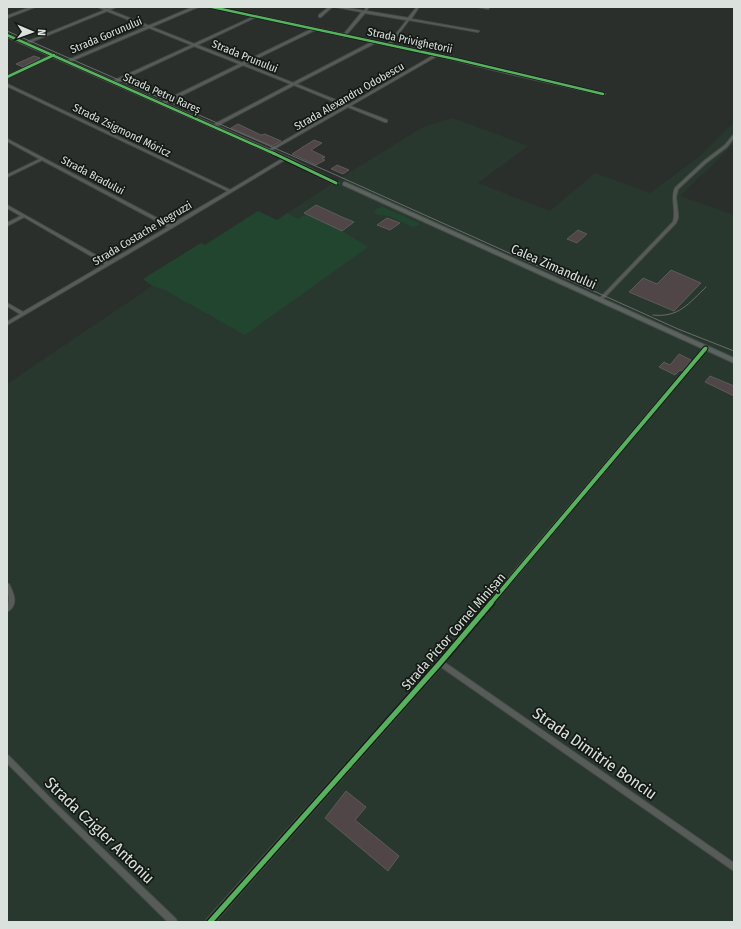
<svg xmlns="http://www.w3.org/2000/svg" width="741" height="929" viewBox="0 0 741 929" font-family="'Fira Sans Condensed',sans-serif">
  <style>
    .built { fill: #28382e }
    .green { fill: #224530 }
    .building { fill: #504647; stroke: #5c5b5a }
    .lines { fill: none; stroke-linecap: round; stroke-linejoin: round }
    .minor-casing { stroke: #474c49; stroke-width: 2 }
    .tertiary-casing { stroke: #474c49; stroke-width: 2 }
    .primary-casing { stroke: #474c49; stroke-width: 2 }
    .minor { fill: #585c59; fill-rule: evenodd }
    .tertiary { fill: #585c59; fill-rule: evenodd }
    .primary { fill: #5b635e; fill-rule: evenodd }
    .tram { stroke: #696d6b; stroke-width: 1 }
    .cycleway-far3-casing { stroke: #141915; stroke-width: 4 }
    .cycleway-far2-casing { stroke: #141915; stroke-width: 5 }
    .cycleway-far1-casing { stroke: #141915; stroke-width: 6 }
    .cycleway-casing { stroke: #141915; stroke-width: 8 }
    .cycleway-far3 { stroke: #56b35d; stroke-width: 2.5 }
    .cycleway-far2 { stroke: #56b35d; stroke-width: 3 }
    .cycleway-far1 { stroke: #56b35d; stroke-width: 4 }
    .cycleway { stroke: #56b35d; stroke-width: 5 }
    .labels { text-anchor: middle; stroke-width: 3.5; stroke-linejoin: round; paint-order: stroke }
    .far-street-label { font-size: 11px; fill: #dbe2dd; stroke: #141915 }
    .street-label { font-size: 13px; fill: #dbe2dd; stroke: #141915 }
    .near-street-label { font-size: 16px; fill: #dbe2dd; stroke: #141915 }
  </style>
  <rect width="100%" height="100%" fill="#2a2f2c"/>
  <!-- built -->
  <polygon class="built" points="453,118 528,146 478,183 550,211 595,173 650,193 701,155 734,122 734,144 680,196 734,215 734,922 7,922 7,384 152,286 143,279 201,243 205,245 258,211 277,220 345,175 423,127"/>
  <!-- green -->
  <g class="green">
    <polygon points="383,207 419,223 419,225 413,227 389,216 379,215 374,212 378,208"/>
    <polygon points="258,211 277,220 287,213 298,219 306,214 342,231 368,247 245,335 163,289 153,286 143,279 201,243 205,245"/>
  </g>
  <!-- building -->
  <g class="building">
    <polygon points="34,56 40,58 23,67 16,64"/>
    <polygon points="238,124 261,135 265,134 281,141 272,146 231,128"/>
    <polygon points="314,140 322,143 311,150 325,157 322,158 325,160 316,165 292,154"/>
    <polygon points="337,165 349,170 343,174 331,169"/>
    <polygon points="316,205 342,217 354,222 342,231 304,213"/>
    <polygon points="387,218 400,223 390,230 377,225"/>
    <polygon points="578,230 587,234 577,243 567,239"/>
    <polygon points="671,270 701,283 674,311 629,292 643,278 657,284"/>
    <polygon points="679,354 691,360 682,371 680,370 675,375 659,367 664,362 670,365"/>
    <polygon points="710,376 734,386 734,396 705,382"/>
    <polygon points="346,791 366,807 355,820 399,856 388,871 325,818"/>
  </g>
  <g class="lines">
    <!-- minor casing -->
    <g class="minor-casing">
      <g id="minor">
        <polygon points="31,7 35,7 7,18 7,16"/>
        <path d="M 98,7 L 101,7 L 107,9 L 113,7 L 116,7 L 109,10 L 194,44 L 253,17 L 211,7 L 216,7 L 344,34 L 362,12 L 336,7 L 342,7 L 364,11 L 367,7 L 369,7 L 366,11 L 408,18 L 417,7 L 419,7 L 411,19 L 479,31 L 478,32 L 409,20 L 391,44 L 455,58 L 509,72 L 605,94 L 603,95 L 509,74 L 437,56 L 350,106 L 387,120 L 387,122 L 385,122 L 348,107 L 269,152 L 268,152 L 268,150 L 345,106 L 294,85 L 215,127 L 213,127 L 213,125 L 291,84 L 243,65 L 164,104 L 162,104 L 162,102 L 240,64 L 194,46 L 115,83 L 113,83 L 113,81 L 192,45 L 107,11 L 26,44 L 24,43 L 105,10 ZM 365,13 L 407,20 L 388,44 L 346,35 ZM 256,17 L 312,29 L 242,63 L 197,45 ZM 315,30 L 343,36 L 344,37 L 345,36 L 372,42 L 293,83 L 245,64 ZM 375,43 L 434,55 L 348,105 L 296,84 Z"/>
        <polygon points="329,7 332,7 321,17 319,17 319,15"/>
        <polygon points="478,7 486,7 489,8 488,9"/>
        <polygon points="7,84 230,190 285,157 288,158 172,228 7,325 7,322 20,314 7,306 7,303 23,312 105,264 24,217 7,226 7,223 21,216 7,208 7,205 108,262 168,227 42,160 7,177 7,175 40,159 7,141 7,139 170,225 228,191 7,86"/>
        <path d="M 733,135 L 734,135 L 734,138 L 727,147 L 706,163 L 678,189 L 676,197 L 678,214 L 678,218 L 676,223 L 601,301 L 599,301 L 599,299 L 673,222 C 677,210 670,199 675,188 L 704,161 L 725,145 Z"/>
        <polygon points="704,347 706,347 708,348 444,662 734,863 734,871 441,667 215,922 206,922 207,919 438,661"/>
        <path d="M 7,584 L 9,584 C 14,594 19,605 7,612 C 7,607 9,603 9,598 C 8,593 7,589 7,584 Z"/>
        <polygon points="7,755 9,756 55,803 176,919 177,922 168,922 51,807 7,763"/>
      </g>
    </g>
    <!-- tertiary casing -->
    <g class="tertiary-casing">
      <g id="tertiary">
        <polygon points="193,7 198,7 69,62 66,61"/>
        <polygon points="53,54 56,55 7,78 7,76"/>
      </g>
    </g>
    <!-- primary casing -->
    <g class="primary-casing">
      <g id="primary">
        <polygon points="7,34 292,159 339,183 334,184 288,161 7,37"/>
        <polygon points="345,182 734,358 734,363 343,185 343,183"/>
      </g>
    </g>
    <!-- minor -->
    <use href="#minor" class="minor"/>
    <!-- tertiary -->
    <use href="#tertiary" class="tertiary"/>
    <!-- primary -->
    <use href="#primary" class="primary"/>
    <!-- tram -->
    <g class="tram">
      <polyline points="7,31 327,171 678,329 734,351"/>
      <path d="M 653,315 C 679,318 689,303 706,287"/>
    </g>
    <!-- cycleway-far3 casing -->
    <g class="cycleway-far3-casing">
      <g id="cycleway-far3">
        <polyline points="212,7 455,59 603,94"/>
        <polyline points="7,35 275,154"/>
        <polyline points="7,77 54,55"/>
      </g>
    </g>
    <!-- cycleway-far2 casing -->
    <g class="cycleway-far2-casing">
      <g id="cycleway-far2">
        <polyline points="273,153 336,183"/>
        <polyline points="704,350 706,348"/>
      </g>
    </g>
    <!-- cycleway-far1 casing -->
    <g class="cycleway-far1-casing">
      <polyline id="cycleway-far1" points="490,604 705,349"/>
    </g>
    <!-- cycleway casing -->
    <g class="cycleway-casing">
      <polyline id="cycleway" points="210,922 440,663 491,603"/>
    </g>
    <!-- cycleway-far3 -->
    <use href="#cycleway-far3" class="cycleway-far3"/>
    <!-- cycleway-far2 -->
    <use href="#cycleway-far2" class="cycleway-far2"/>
    <!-- cycleway-far1 -->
    <use href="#cycleway-far1" class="cycleway-far1"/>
    <!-- cycleway -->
    <use href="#cycleway" class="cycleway"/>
  </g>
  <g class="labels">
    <!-- far-street labels -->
    <g class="far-street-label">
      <text transform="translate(106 35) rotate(-23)" y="4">Strada Gorunului</text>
      <text transform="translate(410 40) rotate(12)" y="4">Strada Privighetorii</text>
      <text transform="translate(245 56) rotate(22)" y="4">Strada Prunului</text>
      <text transform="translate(162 93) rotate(24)" y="4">Strada Petru Rareș</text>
      <text transform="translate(349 96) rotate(-30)" y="4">Strada Alexandru Odobescu</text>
      <text transform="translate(122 130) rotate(26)" y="4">Strada Zsigmond Móricz</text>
      <text transform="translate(93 175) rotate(28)" y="4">Strada Bradului</text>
      <text transform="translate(142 233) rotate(-31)" y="4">Strada Costache Negruzzi</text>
    </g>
    <!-- street labels -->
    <g class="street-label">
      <text transform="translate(554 266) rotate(24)" y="5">Calea Zimandului</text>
      <text transform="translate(453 631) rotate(-49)" y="5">Strada Pictor Cornel Minișan</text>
    </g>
    <!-- near-street labels -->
    <g class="near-street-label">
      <text transform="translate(595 753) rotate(35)" y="6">Strada Dimitrie Bonciu</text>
      <text transform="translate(100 830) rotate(44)" y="6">Strada Czigler Antoniu</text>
    </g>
  </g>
  <!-- border -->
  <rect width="741" height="929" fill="none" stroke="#dbe2dd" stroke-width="16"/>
  <!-- north arrow -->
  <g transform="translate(32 32) rotate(92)" stroke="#141915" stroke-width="3" paint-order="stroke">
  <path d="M0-3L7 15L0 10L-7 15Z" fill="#dbe2dd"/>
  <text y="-6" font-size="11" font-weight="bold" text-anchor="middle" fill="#dbe2dd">N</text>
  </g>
</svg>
